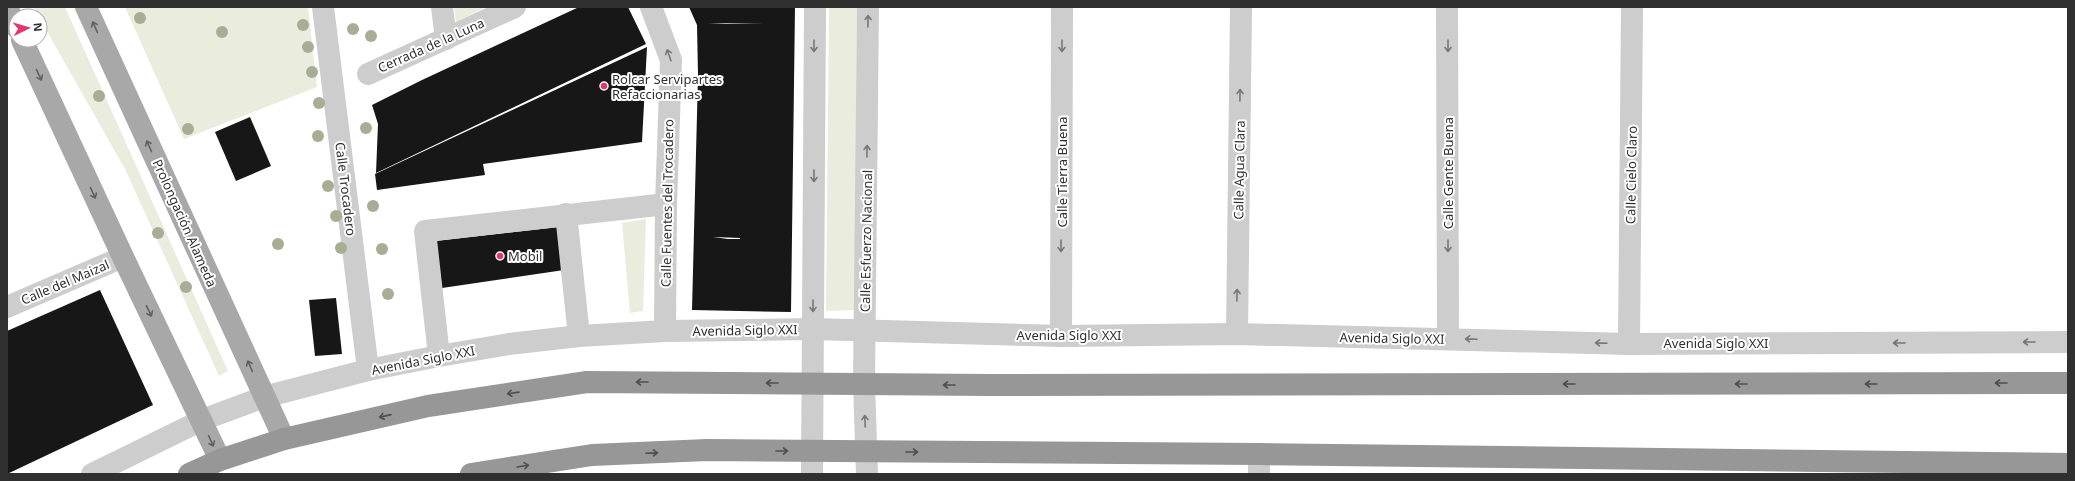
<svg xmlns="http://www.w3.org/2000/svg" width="2075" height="481" viewBox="0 0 2075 481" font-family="'Noto Sans',sans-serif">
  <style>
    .green { fill: #eaedde }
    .building { fill: #171717; fill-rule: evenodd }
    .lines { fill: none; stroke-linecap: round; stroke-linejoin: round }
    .minor { stroke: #cdcdcd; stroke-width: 22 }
    .major { stroke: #a8a8a8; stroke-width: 22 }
    .highway { stroke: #979797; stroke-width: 22 }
    .tree { fill: #a7ae94 }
    .oneway { stroke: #777 }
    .oneway2 { stroke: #606060 }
    .oneway3 { stroke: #4f4f4f }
    .poi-dot { fill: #e4356e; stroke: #fff; stroke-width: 1.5 }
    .labels { text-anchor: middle; stroke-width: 4; stroke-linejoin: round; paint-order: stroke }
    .street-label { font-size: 13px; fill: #303030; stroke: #fff }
    .poi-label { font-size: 13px; fill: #303030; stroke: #fff; text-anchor: start }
  </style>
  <rect width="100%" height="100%" fill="#fff"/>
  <!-- green -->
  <g class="green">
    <polygon points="33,7 65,7 228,371 219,376 125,169 40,19 40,16"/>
    <polygon points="125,7 308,7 317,87 184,139"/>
    <polygon points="454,7 486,7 456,22"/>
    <polygon points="829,7 857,7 855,310 826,311"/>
    <polygon points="646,219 643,311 630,313 622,223"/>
  </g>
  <!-- building -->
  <g class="building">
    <polygon points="579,7 628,7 646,44 376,173 378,124 372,105 422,80"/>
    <path d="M 689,7 L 795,7 L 791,312 L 692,310 L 698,75 L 697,25 ZM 726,23 L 766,23 L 708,24 ZM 713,237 L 740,238 L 740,239 L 728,239 Z"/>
    <polygon points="647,47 642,142 483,164 485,175 377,190 375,174"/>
    <polygon points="250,117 271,166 236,181 215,132"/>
    <polygon points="559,227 564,270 442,288 436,241"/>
    <polygon points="100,290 153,405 7,474 7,331"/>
    <polygon points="336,298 342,354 315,356 309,300"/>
  </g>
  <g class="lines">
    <!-- minor -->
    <g class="minor">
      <polyline points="323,7 368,370"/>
      <polyline points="442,7 446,39"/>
      <polyline points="651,7 671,60 666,204 665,331"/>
      <polyline points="1447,7 1448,339"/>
      <polyline points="368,74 515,7"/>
      <polyline points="566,214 579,336"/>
      <polyline points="7,307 123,257"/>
      <polyline points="1237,334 1241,7"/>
      <polyline points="1061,336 1062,7"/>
      <polyline points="1629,344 1632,7"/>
      <polyline points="439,356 425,231 666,204"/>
      <polyline points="92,474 202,420 264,397 368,370 439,356 509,344 579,336 665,331 813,329 1061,336 1237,334 1629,344 2068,342"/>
      <polyline points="812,474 815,7"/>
      <polyline points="867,474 864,384 868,7"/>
      <polyline points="1259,474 1259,454"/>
    </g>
    <!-- major -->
    <g class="major">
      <polyline points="7,7 16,27"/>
      <polyline points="86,7 284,439"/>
      <polyline points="22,40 123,257 220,460"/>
    </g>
    <!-- highway -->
    <g class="highway">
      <polyline points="189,474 220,460 284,439 428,406 587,382 988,385 2068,383"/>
      <polyline points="471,474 592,455 707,450 1259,454 2068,464"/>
    </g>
  </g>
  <!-- trees -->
  <g class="tree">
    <circle cx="140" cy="18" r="6"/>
    <circle cx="303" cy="25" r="6"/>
    <circle cx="353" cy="29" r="6"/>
    <circle cx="222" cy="32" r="6"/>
    <circle cx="371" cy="36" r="6"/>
    <circle cx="308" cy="47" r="6"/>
    <circle cx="312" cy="72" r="6"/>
    <circle cx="99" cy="96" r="6"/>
    <circle cx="319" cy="103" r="6"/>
    <circle cx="366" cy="128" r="6"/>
    <circle cx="188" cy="129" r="6"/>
    <circle cx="318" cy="136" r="6"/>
    <circle cx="328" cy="186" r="6"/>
    <circle cx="373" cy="206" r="6"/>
    <circle cx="336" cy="216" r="6"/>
    <circle cx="158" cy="233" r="6"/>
    <circle cx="278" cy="244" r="6"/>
    <circle cx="341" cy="248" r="6"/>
    <circle cx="382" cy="249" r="6"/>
    <circle cx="186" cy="287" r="6"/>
    <circle cx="388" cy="294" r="6"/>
  </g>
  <!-- one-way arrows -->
  <defs><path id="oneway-shaft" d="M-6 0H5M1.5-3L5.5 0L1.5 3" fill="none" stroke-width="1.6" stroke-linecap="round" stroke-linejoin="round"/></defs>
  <g class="oneway">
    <use href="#oneway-shaft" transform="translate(868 21) rotate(-89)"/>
    <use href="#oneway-shaft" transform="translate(814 46) rotate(90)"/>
    <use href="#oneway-shaft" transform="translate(1062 46) rotate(90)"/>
    <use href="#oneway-shaft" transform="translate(1448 46) rotate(90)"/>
    <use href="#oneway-shaft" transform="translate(669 55) rotate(-109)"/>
    <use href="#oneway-shaft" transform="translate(1240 95) rotate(-89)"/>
    <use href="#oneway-shaft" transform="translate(867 151) rotate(-89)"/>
    <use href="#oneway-shaft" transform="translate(814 176) rotate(90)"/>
    <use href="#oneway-shaft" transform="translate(1061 246) rotate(90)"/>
    <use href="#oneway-shaft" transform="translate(1448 246) rotate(90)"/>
    <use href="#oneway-shaft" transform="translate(1237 295) rotate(-89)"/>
    <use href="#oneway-shaft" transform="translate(813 306) rotate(90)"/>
    <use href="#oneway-shaft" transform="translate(1471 339) rotate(-178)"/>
    <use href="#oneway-shaft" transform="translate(2029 342) rotate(180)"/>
    <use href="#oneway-shaft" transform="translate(1601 343) rotate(-178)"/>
    <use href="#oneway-shaft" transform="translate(1899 343) rotate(180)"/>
    <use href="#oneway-shaft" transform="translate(865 421) rotate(-92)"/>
  </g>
  <g class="oneway2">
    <use href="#oneway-shaft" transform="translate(95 27) rotate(-114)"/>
    <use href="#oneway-shaft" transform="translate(39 75) rotate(65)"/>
    <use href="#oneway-shaft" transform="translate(149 146) rotate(-114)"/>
    <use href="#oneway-shaft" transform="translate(93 193) rotate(65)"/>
    <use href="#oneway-shaft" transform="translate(149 311) rotate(64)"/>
    <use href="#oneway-shaft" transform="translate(250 366) rotate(-114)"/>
    <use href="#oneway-shaft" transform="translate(211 441) rotate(66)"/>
  </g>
  <g class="oneway3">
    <use href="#oneway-shaft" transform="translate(642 382) rotate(-180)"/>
    <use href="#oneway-shaft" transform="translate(772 383) rotate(-180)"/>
    <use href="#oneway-shaft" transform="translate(2001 383) rotate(180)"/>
    <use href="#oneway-shaft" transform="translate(1569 384) rotate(180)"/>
    <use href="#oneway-shaft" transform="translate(1741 384) rotate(180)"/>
    <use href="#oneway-shaft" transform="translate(1871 384) rotate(180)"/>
    <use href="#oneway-shaft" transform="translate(949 385) rotate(-180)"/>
    <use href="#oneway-shaft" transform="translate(513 393) rotate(172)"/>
    <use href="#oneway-shaft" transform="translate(385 416) rotate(167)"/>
    <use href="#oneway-shaft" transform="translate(782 451)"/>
    <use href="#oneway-shaft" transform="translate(912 452)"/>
    <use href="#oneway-shaft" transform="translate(652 453) rotate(-2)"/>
    <use href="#oneway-shaft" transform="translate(523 466) rotate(-9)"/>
  </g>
  <!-- markers -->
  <g class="poi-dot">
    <circle cx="604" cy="86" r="4"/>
    <circle cx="500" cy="256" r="4"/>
  </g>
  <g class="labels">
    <!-- street labels -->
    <g class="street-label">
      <text transform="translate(431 45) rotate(-24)" y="5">Cerrada de la Luna</text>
      <text transform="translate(1239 170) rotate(-89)" y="5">Calle Agua Clara</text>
      <text transform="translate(1062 172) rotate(-90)" y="5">Calle Tierra Buena</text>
      <text transform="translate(1448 173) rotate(-90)" y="5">Calle Gente Buena</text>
      <text transform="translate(1631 175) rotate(-89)" y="5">Calle Cielo Claro</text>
      <text transform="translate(346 189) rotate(83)" y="5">Calle Trocadero</text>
      <text transform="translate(667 203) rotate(-89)" y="5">Calle Fuentes del Trocadero</text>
      <text transform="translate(185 223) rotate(66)" y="5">Prolongación Alameda</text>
      <text transform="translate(866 241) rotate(-89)" y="5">Calle Esfuerzo Nacional</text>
      <text transform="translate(65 282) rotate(-23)" y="5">Calle del Maizal</text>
      <text transform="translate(745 330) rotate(-1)" y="5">Avenida Siglo XXI</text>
      <text x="1069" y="340">Avenida Siglo XXI</text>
      <text transform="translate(1392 338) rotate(1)" y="5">Avenida Siglo XXI</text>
      <text x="1716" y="348">Avenida Siglo XXI</text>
      <text transform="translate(423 360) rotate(-11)" y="5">Avenida Siglo XXI</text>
    </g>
    <!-- poi labels -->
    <g class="poi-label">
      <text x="612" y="84">Rolcar Servipartes<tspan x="612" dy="15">Refaccionarias</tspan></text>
      <text x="508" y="261">Mobil</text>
    </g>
  </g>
  <!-- border -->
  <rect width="2075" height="481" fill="none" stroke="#303030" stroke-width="16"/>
  <!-- north arrow -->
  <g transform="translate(28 28) rotate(85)"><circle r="19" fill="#ffffff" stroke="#acacac"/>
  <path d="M0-3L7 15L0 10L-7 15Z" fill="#e4356e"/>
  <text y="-6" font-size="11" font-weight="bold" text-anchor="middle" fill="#303030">N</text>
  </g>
</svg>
